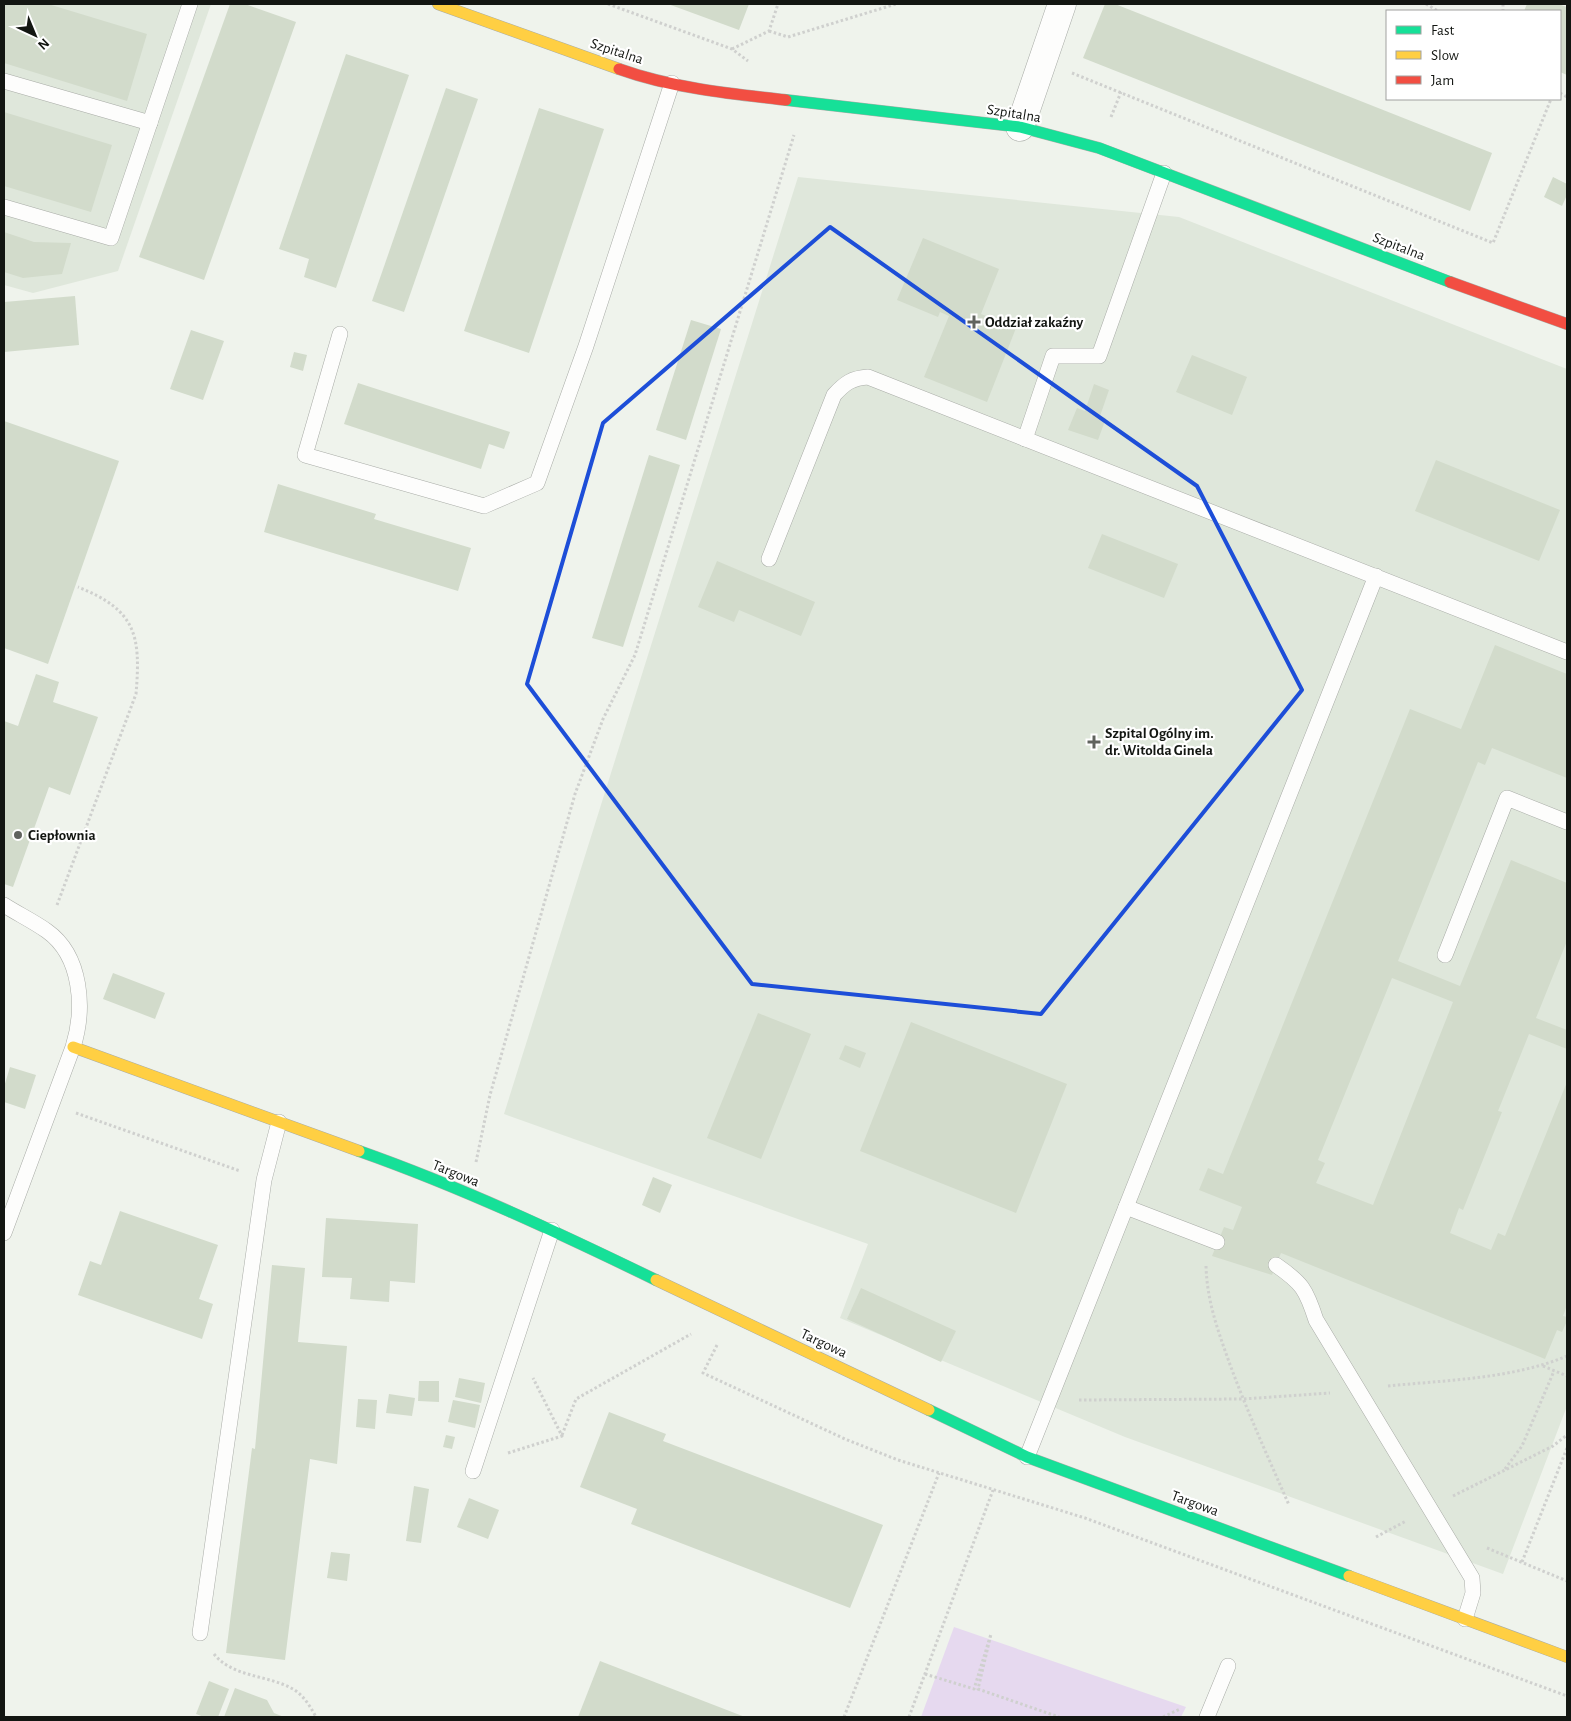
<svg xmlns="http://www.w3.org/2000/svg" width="1571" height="1721" viewBox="0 0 1571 1721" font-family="'Alegreya Sans',sans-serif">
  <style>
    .built { fill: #dfe7db }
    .green { fill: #e6d9ef }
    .building { fill: #d2dbcb; fill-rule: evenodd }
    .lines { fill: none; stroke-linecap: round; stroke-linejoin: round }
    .lane-casing { stroke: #a9aca7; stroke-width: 16 }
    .street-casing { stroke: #a9aca7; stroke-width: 29 }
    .fast-casing { stroke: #a9aca7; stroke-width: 12 }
    .slow-casing { stroke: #a9aca7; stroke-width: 12 }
    .jam-casing { stroke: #a9aca7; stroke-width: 12 }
    .path { stroke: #cfd0ce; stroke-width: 3; stroke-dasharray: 2.5 2.5; stroke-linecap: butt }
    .lane { stroke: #fdfdfc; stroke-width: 15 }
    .street { stroke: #fdfdfc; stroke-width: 28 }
    .fast { stroke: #16e098; stroke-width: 11 }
    .slow { stroke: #ffcf43; stroke-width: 11 }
    .jam { stroke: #f24e42; stroke-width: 11 }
    .marked { fill: none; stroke: #1d4ed8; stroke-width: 4; stroke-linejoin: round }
    .poi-dot { fill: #60635e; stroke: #fff; stroke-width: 2 }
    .labels { text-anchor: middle; stroke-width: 4.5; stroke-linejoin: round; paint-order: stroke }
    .street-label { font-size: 15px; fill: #131612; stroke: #fff }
    .poi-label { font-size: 15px; font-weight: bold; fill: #131612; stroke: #fff; text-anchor: start }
  </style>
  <rect width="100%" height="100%" fill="#eff3ec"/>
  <!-- built -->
  <g class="built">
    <polygon points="4,4 211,4 118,271 33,293 4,285"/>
    <polygon points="798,177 1179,217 1567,369 1567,1406 1503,1574 1125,1437 840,1318 868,1244 504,1114"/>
  </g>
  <!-- green -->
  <polygon class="green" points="954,1627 1186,1707 1181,1717 921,1717"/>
  <!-- building -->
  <g class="building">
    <polygon points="4,4 48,4 147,34 127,101 4,63"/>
    <polygon points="230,4 245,4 296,22 204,280 139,257"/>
    <polygon points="668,4 749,4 739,30"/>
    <polygon points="1105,4 1115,4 1492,153 1470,211 1083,58"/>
    <polygon points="1527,4 1558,4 1567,7 1567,75 1560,72 1560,11 1524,11"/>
    <polygon points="346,54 409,75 336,288 304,277 309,259 279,249"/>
    <polygon points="446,88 478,99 404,312 372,301"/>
    <polygon points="539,108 604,129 529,353 464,331"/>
    <polygon points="4,112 112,145 91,212 4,186"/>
    <polygon points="1553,177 1567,184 1567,195 1562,206 1544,197"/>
    <polygon points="4,232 34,242 71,243 62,274 23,278 4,272"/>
    <polygon points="923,238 999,269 981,314 1016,328 987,402 924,377 949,316 940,312 938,317 897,300"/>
    <polygon points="75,296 79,345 4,352 4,302"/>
    <polygon points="691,320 721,329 686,440 656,430"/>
    <polygon points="191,330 224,341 203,400 170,389"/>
    <polygon points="294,352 307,355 303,371 290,367"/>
    <polygon points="1192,355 1247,377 1232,415 1176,392"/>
    <polygon points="358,383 510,432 504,449 489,444 481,469 344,424"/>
    <polygon points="1094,384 1109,390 1100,416 1106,418 1098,440 1068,430 1077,408 1085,411"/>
    <polygon points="4,421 119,461 48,664 4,648"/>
    <polygon points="649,455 680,465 623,647 592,638"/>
    <polygon points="1436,460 1560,510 1539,561 1415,511"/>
    <polygon points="278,484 376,514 374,519 471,548 458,591 264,532"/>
    <polygon points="1102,534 1178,564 1164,598 1088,568"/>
    <polygon points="717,561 815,602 801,636 739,610 734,622 698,607"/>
    <path d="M 1495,645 L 1567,674 L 1567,778 L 1492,748 L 1485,765 L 1478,762 L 1398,961 L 1460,986 L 1511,860 L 1567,883 L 1567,941 L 1536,1018 L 1567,1030 L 1567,1049 L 1529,1034 L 1498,1111 L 1502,1112 L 1463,1210 L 1459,1208 L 1450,1233 L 1491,1250 L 1498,1233 L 1505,1236 L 1567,1082 L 1567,1305 L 1563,1316 L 1567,1317 L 1567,1321 L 1562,1332 L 1557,1330 L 1545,1359 L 1281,1253 L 1272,1275 L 1212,1256 L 1224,1227 L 1233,1230 L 1242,1207 L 1199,1190 L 1208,1168 L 1223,1174 L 1410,709 L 1461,729 ZM 1392,978 L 1453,1002 L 1373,1205 L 1316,1183 L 1325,1163 L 1318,1160 Z"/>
    <polygon points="36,674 59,682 53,702 98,717 70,795 49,787 13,887 4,884 4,721 18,726"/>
    <polygon points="113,973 165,993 155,1019 103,999"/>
    <polygon points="758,1013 811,1034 761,1159 707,1138"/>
    <polygon points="911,1022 1067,1084 1016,1213 860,1151"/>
    <polygon points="845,1045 866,1053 860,1068 839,1059"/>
    <polygon points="10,1067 36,1075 25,1109 4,1102 4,1087"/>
    <polygon points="653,1177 672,1185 660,1213 642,1205"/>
    <polygon points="120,1211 218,1245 199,1299 213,1304 202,1339 78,1295 90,1261 101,1265"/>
    <polygon points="326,1218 418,1224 415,1283 390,1281 389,1302 350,1299 352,1278 322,1277"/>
    <polygon points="272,1265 305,1268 298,1342 347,1346 337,1464 310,1459 285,1660 226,1653 252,1448 255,1449"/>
    <polygon points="861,1288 956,1331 941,1362 847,1319"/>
    <polygon points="459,1378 485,1383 481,1403 455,1397"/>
    <polygon points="419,1381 439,1381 439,1402 418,1401"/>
    <polygon points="389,1394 415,1398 412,1416 386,1413"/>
    <polygon points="358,1399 377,1400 375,1429 356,1427"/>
    <polygon points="453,1400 480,1405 475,1428 448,1422"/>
    <polygon points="609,1412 666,1434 663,1441 883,1525 850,1608 631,1524 637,1509 580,1487"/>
    <polygon points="446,1435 455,1437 452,1449 443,1447"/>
    <polygon points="414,1486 429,1489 421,1543 406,1541"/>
    <polygon points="469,1498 499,1510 488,1539 457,1527"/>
    <polygon points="331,1552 350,1554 347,1581 327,1578"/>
    <polygon points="600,1661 745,1717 578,1717"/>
    <polygon points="209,1681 229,1689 218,1717 204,1717 196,1714"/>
    <polygon points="235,1688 267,1700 274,1713 284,1717 224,1717"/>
  </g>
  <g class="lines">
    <!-- lane casing -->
    <g class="lane-casing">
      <g id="lane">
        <polyline points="4,81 150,123"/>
        <polyline points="4,207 111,238 190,4"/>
        <polyline points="340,334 305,455 484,506 537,483 586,346 672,83"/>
        <polyline points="1025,439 1053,356 1099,356 1164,173"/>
        <path d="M 769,559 L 834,395 C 845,383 852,378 868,377 L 1567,652"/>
        <path d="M 4,905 C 18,914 33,921 47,931 C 82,956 85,1009 73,1047 L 4,1233"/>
        <polyline points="1445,955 1507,798 1567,822"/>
        <polyline points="1126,1207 1217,1242"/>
        <path d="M 1276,1265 C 1302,1283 1306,1289 1316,1320 L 1472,1578 L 1473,1593 L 1465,1619"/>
        <polyline points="1027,1457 1376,576"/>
        <polyline points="473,1471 552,1230"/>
        <polyline points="200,1633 264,1180 279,1122"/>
        <polyline points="1207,1717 1228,1666"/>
      </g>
    </g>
    <!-- street casing -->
    <g class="street-casing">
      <polyline id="street" points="1020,127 1062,4"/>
    </g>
    <!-- fast casing -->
    <g class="fast-casing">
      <g id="fast">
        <polyline points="786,100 1020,127 1099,148 1450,282"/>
        <path d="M 359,1151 C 461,1187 559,1233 656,1280"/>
        <polyline points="929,1410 1027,1457 1349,1576"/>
      </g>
    </g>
    <!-- slow casing -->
    <g class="slow-casing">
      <g id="slow">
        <polyline points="438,4 619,69"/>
        <polyline points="73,1047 359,1151"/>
        <polyline points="656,1280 929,1410"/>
        <polyline points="1349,1576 1567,1657"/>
      </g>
    </g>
    <!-- jam casing -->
    <g class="jam-casing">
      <g id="jam">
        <path d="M 619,69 C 672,88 731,94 786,100"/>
        <polyline points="1450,282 1567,324"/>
      </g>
    </g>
    <!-- path -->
    <g class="path">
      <polyline points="608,4 732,49 748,61"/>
      <polyline points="1426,4 1438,11"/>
      <polyline points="1503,4 1503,11"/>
      <polyline points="769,31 788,37 896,4"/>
      <polyline points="732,49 769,31 778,4"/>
      <polyline points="1072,73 1493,243 1551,99"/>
      <polyline points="1560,93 1567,97"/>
      <polyline points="1111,117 1121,92"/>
      <path d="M 57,905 L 136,694 C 141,635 136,610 78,587"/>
      <polyline points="76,1113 240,1171"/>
      <polyline points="476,1162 490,1095 575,794 603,719 635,655 794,135"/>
      <path d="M 1206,1266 C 1207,1300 1217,1328 1228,1359 C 1246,1409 1268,1457 1289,1505"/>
      <polyline points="717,1345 703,1373 845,1439 898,1460 1085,1518 1567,1696"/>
      <polyline points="1543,1366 1567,1376"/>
      <path d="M 1388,1386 C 1447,1380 1512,1379 1567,1356"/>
      <polyline points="1079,1400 1243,1399 1330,1393"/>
      <polyline points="562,1435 576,1399 691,1334"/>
      <polyline points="508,1453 562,1436 533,1378"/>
      <polyline points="1505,1469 1522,1446 1554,1371"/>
      <polyline points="1453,1496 1553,1446 1567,1435"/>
      <polyline points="1376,1537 1406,1521"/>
      <polyline points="1487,1548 1567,1581"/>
      <polyline points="1522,1562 1567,1448"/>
      <path d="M 214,1654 C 232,1677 267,1675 291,1688 C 303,1694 310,1706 316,1717"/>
      <polyline points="925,1674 974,1689 991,1634 978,1689 1059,1717"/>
      <polyline points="844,1717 939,1473"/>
      <polyline points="909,1717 993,1490"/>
      <polyline points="1163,1717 1180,1709"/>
    </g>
    <!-- lane -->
    <use href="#lane" class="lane"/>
    <!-- street -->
    <use href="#street" class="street"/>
    <!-- fast -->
    <use href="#fast" class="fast"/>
    <!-- slow -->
    <use href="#slow" class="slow"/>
    <!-- jam -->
    <use href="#jam" class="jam"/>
  </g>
  <!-- marked area -->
  <path class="marked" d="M 830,227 L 1197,486 L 1302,690 L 1041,1014 L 752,984 L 527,684 L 603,423 Z"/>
  <!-- markers -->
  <g class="poi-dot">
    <path d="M971.5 314.5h5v5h5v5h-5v5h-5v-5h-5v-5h5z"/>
    <path d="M1091.5 734.5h5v5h5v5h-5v5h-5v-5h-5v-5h5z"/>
    <circle cx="18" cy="835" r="5"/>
  </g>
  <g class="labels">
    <!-- street labels -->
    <g class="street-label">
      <text transform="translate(617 51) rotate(18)" y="5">Szpitalna</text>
      <text transform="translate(1014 113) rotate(9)" y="5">Szpitalna</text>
      <text transform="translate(1399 246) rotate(21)" y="5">Szpitalna</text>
      <text transform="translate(456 1173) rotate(22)" y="5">Targowa</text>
      <text transform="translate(824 1343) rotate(25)" y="5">Targowa</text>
      <text transform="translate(1195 1503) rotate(20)" y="5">Targowa</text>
    </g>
    <!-- poi labels -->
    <g class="poi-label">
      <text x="985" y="327">Oddział zakaźny</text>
      <text x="1105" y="738">Szpital Ogólny im.<tspan x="1105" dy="17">dr. Witolda Ginela</tspan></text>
      <text x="28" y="840">Ciepłownia</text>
    </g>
  </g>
  <!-- border -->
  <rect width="1571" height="1721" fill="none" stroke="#131612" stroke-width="10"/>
  <!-- legend -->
  <rect x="1386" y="10" width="175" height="90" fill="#ffffff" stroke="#a1a2a0"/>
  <rect x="1396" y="26" width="25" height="8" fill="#16e098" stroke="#a1a2a0"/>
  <text x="1431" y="35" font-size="15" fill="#131612">Fast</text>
  <rect x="1396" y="51" width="25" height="8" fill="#ffcf43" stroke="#a1a2a0"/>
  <text x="1431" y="60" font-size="15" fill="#131612">Slow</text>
  <rect x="1396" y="76" width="25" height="8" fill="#f24e42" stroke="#a1a2a0"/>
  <text x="1431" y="85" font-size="15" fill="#131612">Jam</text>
  <!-- north arrow -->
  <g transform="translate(35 35) rotate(136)" stroke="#ffffff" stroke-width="4" paint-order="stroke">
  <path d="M0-4L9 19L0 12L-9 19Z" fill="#131612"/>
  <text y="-8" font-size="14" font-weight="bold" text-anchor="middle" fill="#131612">N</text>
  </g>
</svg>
